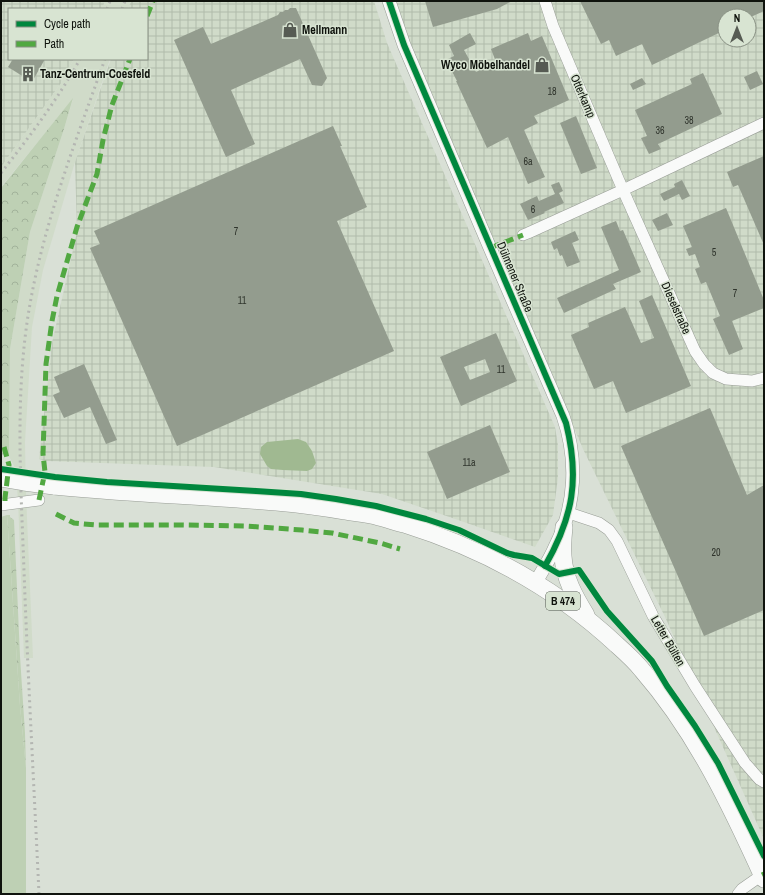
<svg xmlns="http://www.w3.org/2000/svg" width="765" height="895" viewBox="0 0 765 895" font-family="'Archivo Narrow',sans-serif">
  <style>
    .built { fill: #d0dbc9 }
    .industrial { fill: url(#industrial-grid); fill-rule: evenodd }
    .grass { fill: #bed0b4 }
    .forest { fill: url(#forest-crowns) }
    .water { fill: #a0b991 }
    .building { fill: #939c8e; fill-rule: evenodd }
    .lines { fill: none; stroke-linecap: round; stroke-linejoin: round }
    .minor-casing { stroke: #989d96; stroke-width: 12 }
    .tertiary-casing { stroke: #989d96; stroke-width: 14 }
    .primary-casing { stroke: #989d96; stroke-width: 18 }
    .minor { stroke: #f9faf9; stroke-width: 11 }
    .tertiary { stroke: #f9faf9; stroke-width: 13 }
    .primary { stroke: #f9faf9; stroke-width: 17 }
    .rail { stroke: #b4b6b2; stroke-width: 3; stroke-dasharray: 2 4; stroke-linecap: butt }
    .primary-bridge-casing { stroke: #989d96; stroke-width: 18; stroke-linecap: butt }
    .primary-bridge { stroke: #f9faf9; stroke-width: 17 }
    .quiet { stroke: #51a841; stroke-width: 5; stroke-dasharray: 10 5; stroke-linecap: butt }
    .cycleway-casing { stroke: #d8e4d2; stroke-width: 8 }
    .cycleway { stroke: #00873e; stroke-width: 6 }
    .labels { text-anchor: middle; stroke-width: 3; stroke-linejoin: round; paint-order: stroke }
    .number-label { font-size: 10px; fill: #30352d }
    .shield { fill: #d8e4d2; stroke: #4b5248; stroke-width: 1 }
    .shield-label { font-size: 11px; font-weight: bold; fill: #0f130d }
    .poi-label { font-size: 12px; font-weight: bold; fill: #0f130d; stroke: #d8e4d2; text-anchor: start }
    .street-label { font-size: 12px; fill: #0f130d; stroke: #d8e4d2 }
  </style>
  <defs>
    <pattern id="industrial-grid" width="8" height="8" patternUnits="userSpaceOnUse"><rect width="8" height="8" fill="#d0dbc9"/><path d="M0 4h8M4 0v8" fill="none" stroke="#b1bbab"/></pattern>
    <pattern id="forest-crowns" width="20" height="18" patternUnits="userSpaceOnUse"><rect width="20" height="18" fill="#bed0b4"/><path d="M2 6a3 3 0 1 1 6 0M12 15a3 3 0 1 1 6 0" fill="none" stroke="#a2b29a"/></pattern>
  </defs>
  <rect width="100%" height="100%" fill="#d9e0d6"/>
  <!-- built -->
  <g class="built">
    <polygon points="105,1 131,1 128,9 102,9"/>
    <polygon points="74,59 110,59 75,162 43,270 32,327 25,442 26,494 33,658 24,658 18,499 15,468 9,456 10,349 30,232 64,129 73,99 1,187 1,167 61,83"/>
  </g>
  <!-- industrial -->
  <g class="industrial">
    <polygon points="1,1 105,1 102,9 9,9 9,59 74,59 61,83 1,167"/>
    <polygon points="131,1 374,1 387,43 555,427 558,445 558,478 553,515 535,547 461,521 382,494 214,467 46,461 39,459 52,343 77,232 75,162 111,59 147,59 147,9 128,9"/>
    <path d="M 392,1 L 764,1 L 764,839 L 665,617 L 583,449 ZM 725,16 L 749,16 L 749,40 L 725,40 Z"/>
  </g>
  <!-- grass -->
  <polygon class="grass" points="7,515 20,706 26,768 26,894 1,894 1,517"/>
  <!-- forest -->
  <g class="forest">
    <polygon points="73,98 64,129 30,232 10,349 9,456 1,454 1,188"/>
    <polygon points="7,515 10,515 10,517 14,520 20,656 25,733 26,768 20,706"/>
  </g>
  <!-- water -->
  <polygon class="water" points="298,439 306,442 312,451 316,463 312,469 307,471 283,470 271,469 267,466 260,454 261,447 267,442"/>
  <!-- building -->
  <g class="building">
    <polygon points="425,1 512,1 497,9 433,27"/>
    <polygon points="580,1 764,1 764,11 753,16 725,16 725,30 652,65 642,44 616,56 609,40 601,44"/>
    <polygon points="290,8 296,8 327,78 322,86 312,85 300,59 231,90 255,144 226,157 174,40 203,27 211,44 278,15 280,12 283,12 285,10 288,10"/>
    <polygon points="470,33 476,44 464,50 476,72 496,62 491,49 528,33 531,41 542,36 569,100 534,116 538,123 524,130 545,177 528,184 508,137 487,148 456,81 457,81 446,60 454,56 449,45"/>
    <polygon points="13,59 45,59 32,82 8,67"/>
    <polygon points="757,71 763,84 750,90 744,77"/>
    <polygon points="703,73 722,114 658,144 661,149 649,154 641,138 647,136 635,110 692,84 690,79"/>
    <polygon points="642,78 646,84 633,90 630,84"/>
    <polygon points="576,116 597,168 581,174 560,123"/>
    <polygon points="333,126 342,146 340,146 367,207 337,221 394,351 177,446 90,248 100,244 94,231"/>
    <polygon points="764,156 764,245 738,185 733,187 727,172"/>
    <polygon points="682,180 690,196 682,200 679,194 664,201 660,194 675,187 674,184"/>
    <polygon points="559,182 563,191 559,193 564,203 544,212 545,213 528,220 520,204 537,196 539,201 555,194 551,185"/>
    <polygon points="726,208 764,300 764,308 732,321 743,349 729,355 713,319 720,316 706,282 701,284 695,269 700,267 695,254 689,256 686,249 692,247 683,226"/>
    <polygon points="667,213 673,225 658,231 652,220"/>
    <polygon points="616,221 620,231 623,230 641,272 613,284 616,289 564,313 557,298 619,270 601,227"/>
    <polygon points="575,231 579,240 572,243 580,262 567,267 562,255 560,256 557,248 554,250 551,242"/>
    <polygon points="652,295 691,386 626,413 613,381 594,389 571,335 589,327 588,323 625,307 641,343 654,338 639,301"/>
    <path d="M 496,333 L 517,381 L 461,406 L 440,357 ZM 485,359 L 490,372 L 470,380 L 464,367 Z"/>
    <polygon points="84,364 117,440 106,444 90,407 64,418 53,395 60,392 54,377"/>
    <polygon points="710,408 747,495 764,485 764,610 704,636 621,446"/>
    <polygon points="490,425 510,472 447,499 427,452"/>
  </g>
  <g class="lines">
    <!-- minor casing -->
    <g class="minor-casing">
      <g id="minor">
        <polyline points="545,1 553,26 623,190 695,351 704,364 713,373 726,379 752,381 764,378"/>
        <polyline points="523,235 528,233 623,190 764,123"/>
        <polyline points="1,505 39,500"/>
        <polyline points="569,513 599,523 609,530 617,541 653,616 695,686 745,763 759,779 764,782"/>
        <polyline points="738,894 742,889 762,875"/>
      </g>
    </g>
    <!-- tertiary casing -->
    <g class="tertiary-casing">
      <path id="tertiary" d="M 389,1 L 404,45 L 490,248 L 563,416 C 578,459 576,506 555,547 C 550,559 542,571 536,582"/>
    </g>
    <!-- primary casing -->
    <g class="primary-casing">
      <g id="primary">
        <path d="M 54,486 C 105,491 157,494 208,497 C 254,500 299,503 344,511 C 356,513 368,514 379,517 C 387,519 396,522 404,524 C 484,549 556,588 617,645 C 626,653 635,661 642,670 C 696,732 731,806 764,879"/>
        <path d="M 564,527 C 563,537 562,547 563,556 C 564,578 575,597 586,615"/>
      </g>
    </g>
    <!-- minor -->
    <use href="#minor" class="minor"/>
    <!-- tertiary -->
    <use href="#tertiary" class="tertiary"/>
    <!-- primary -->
    <use href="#primary" class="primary"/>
    <!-- rail -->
    <g class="rail">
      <polyline points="107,9 110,1"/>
      <polyline points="122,9 125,1"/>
      <path d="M 1,173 C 30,136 58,99 80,59"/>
      <path d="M 39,894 C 34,786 28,679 24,571 C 21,486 15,400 28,316 C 42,227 75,143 105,59"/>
    </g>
    <!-- primary-bridge casing -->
    <g class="primary-bridge-casing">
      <polyline id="primary-bridge" points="1,478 24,482 54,486"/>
    </g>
    <!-- primary-bridge -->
    <use href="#primary-bridge" class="primary-bridge"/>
    <!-- quiet -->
    <g class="quiet">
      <polyline points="147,16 153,1"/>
      <polyline points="490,248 523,235"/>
      <polyline points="4,447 9,465 5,498 5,505"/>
      <polyline points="39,500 45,472 43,454 46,364 52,321 57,296 77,227 97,174 103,140 112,105 130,59"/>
      <polyline points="56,514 74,523 96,525 183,525 246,526 302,530 332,533 380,543 400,549"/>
      <polyline points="762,875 764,874"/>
    </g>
    <!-- cycleway casing -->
    <g class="cycleway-casing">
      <g id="cycleway">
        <path d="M 389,1 L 404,45 L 566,423 C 580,479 573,517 545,566"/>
        <polyline points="1,469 55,477 107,482 256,491 301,494 336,499 376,506 426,519 459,530 507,553 514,555 532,558 559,574 579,570 607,611 652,661 667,686 695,726 718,763 764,856"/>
      </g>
    </g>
    <!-- cycleway -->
    <use href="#cycleway" class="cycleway"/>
  </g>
  <!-- icons -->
  <defs>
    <g id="shop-bare" transform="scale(1.2)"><path d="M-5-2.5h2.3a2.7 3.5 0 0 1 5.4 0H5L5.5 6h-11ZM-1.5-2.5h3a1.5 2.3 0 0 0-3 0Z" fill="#565b53" stroke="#d8e4d2" stroke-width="2.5" paint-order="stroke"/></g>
    <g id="building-bare" transform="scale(1.2)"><path d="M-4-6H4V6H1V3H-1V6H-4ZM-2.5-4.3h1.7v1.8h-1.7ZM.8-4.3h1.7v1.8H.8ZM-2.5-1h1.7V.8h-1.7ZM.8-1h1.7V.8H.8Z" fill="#565b53" stroke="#d8e4d2" stroke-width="2.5" paint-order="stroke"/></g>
  </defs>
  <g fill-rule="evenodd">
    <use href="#shop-bare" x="290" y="30"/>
    <use href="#shop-bare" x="542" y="65"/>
    <use href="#building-bare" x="28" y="74"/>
  </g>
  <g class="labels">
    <!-- number labels -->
    <g class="number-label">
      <text x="552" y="95">18</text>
      <text x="689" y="124">38</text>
      <text x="660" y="134">36</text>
      <text x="528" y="165">6a</text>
      <text x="533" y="213">6</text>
      <text x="236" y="235">7</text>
      <text x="714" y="256">5</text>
      <text x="735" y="297">7</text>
      <text x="242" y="304">11</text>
      <text x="501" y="373">11</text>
      <text x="469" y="466">11a</text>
      <text x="716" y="556">20</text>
    </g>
    <!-- shield labels -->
    <rect class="shield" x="546" y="592" width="34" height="18" rx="3"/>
    <g class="shield-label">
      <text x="563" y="605">B 474</text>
    </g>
    <!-- poi labels -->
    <g class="poi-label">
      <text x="302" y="34">Mellmann</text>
      <text x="530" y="69" text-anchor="end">Wyco Möbelhandel</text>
      <text x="40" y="78">Tanz-Centrum-Coesfeld</text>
    </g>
    <!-- street labels -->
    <g class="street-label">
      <text transform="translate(583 96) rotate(67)" y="4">Otterkamp</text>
      <text transform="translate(515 277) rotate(67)" y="4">Dülmener Straße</text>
      <text transform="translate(676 308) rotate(66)" y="4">Dieselstraße</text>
      <text transform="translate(668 641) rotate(60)" y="4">Letter Bülten</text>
    </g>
  </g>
  <!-- border -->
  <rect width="765" height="895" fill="none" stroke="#0f130d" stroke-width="4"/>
  <!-- legend -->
  <rect x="8" y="8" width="140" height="52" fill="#d8e4d2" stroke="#889083"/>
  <rect x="16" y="21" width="20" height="6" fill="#00873e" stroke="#889083"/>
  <text x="44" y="28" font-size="12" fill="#0f130d">Cycle path</text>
  <rect x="16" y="41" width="20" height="6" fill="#51a841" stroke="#889083"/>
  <text x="44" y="48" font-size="12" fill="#0f130d">Path</text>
  <!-- north arrow -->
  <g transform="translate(737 28)"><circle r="19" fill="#d8e4d2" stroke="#889083"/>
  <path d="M0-3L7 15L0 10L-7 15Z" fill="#565b53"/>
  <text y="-6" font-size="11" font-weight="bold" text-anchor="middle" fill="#0f130d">N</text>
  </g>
</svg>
